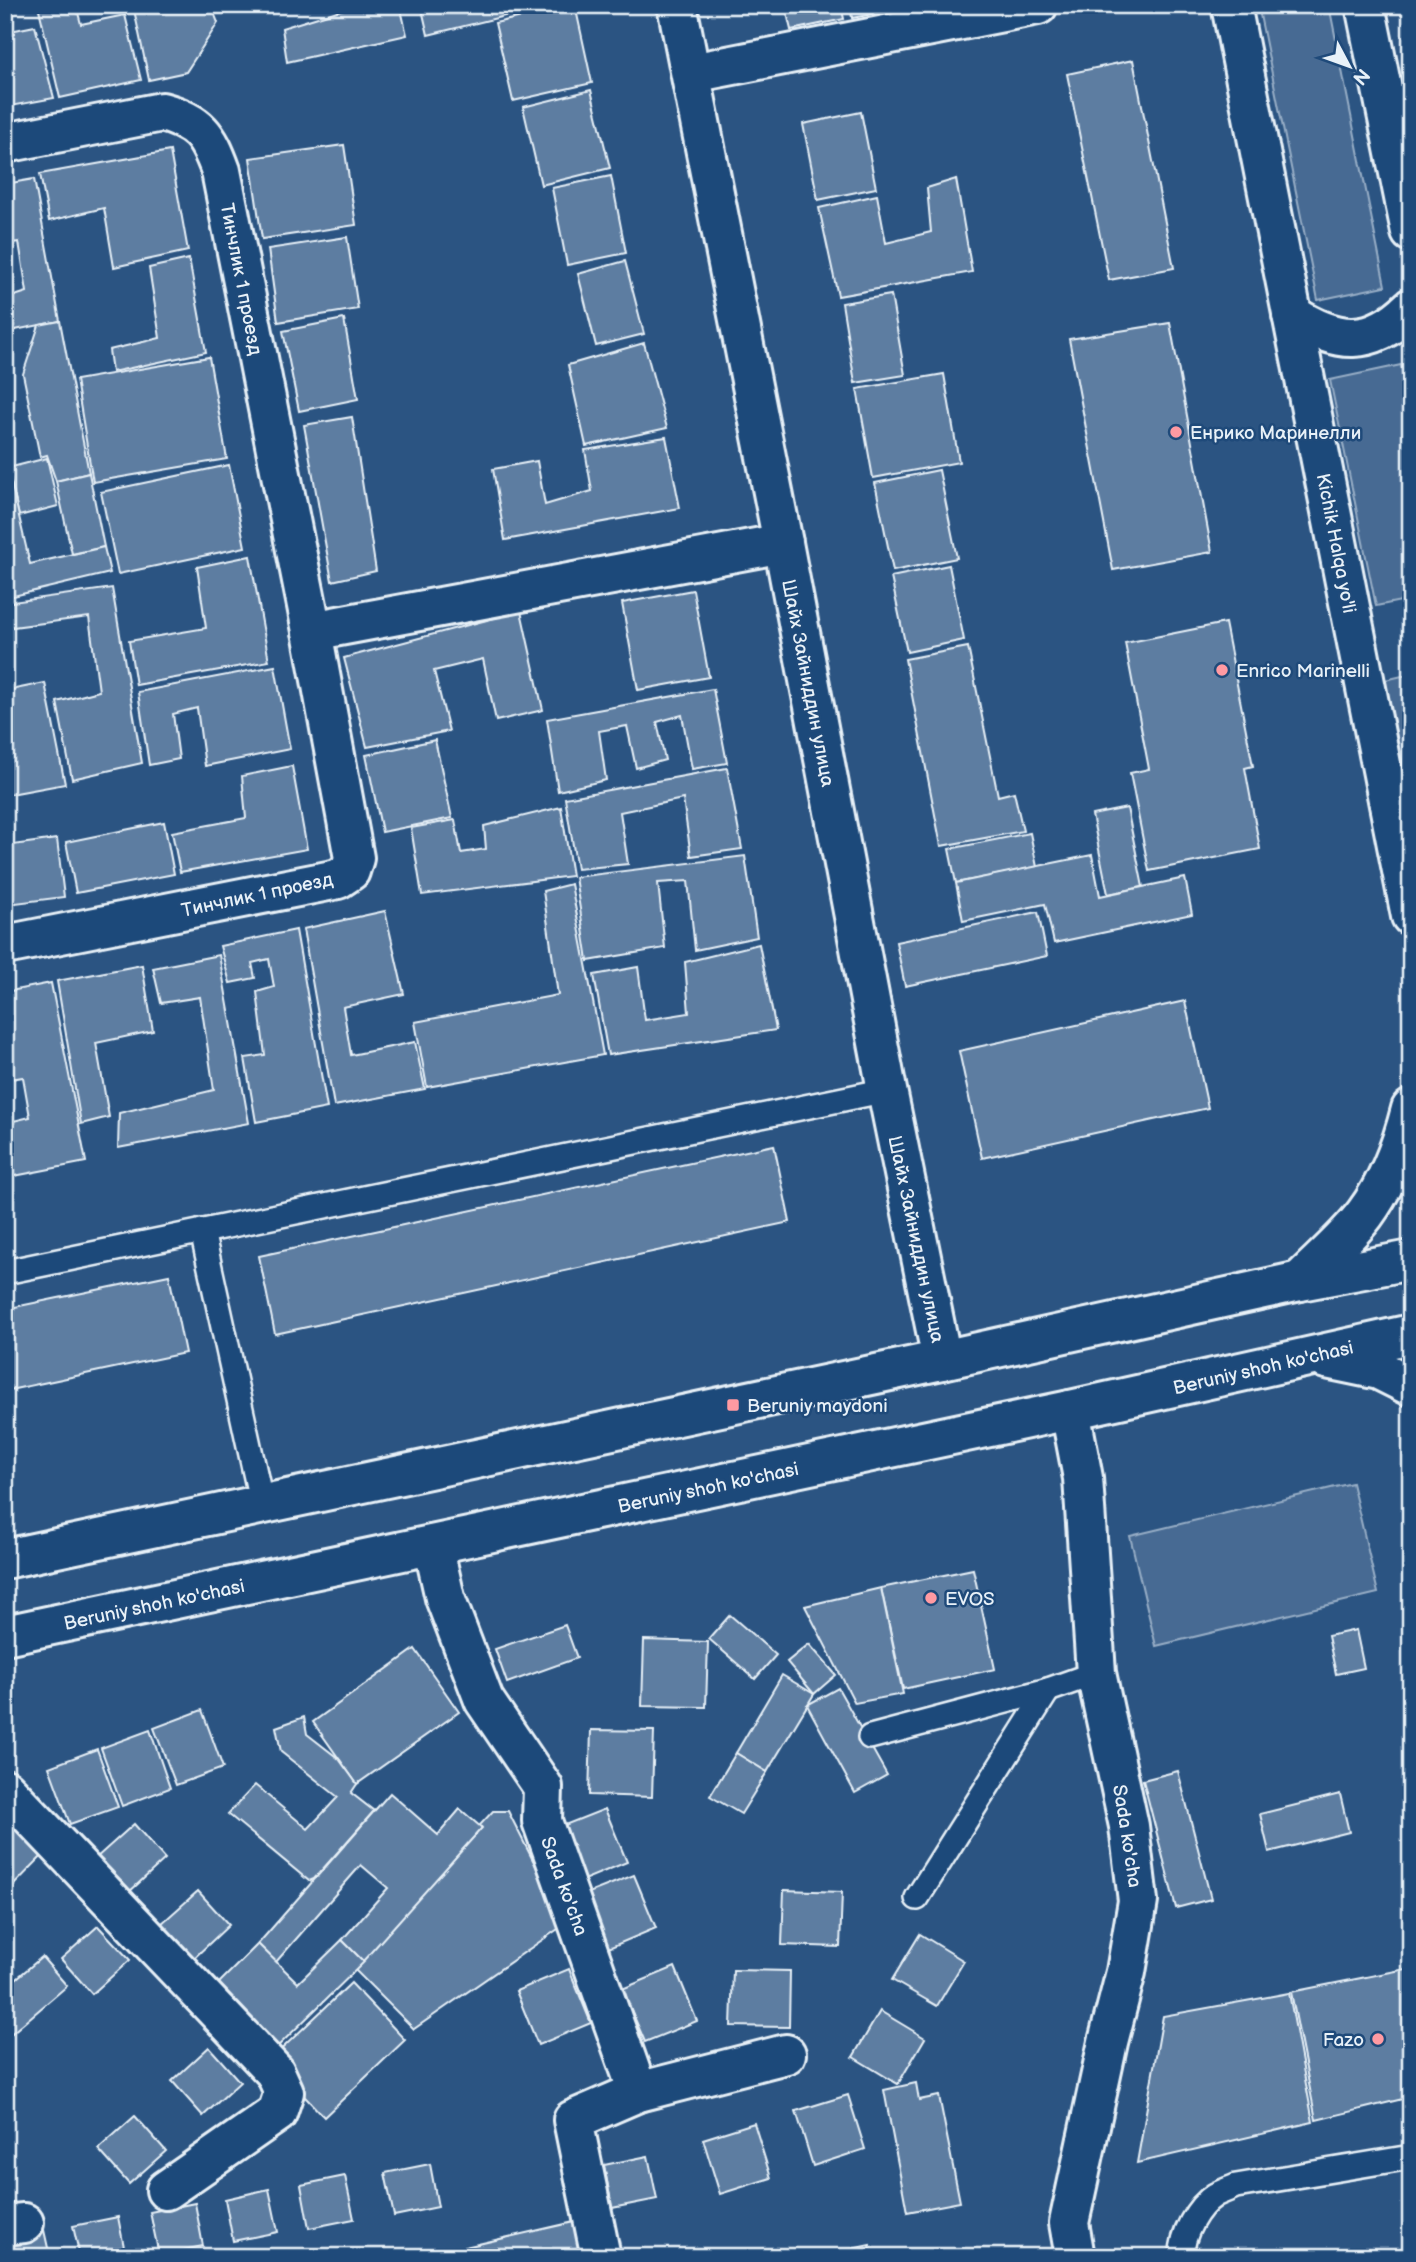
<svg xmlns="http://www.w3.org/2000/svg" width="1416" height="2262" viewBox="0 0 1416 2262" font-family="'Balsamiq Sans',sans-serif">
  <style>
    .green { fill: #476b93; stroke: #98aec6; stroke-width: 2 }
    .building { fill: #5d7da1; stroke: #e8f1f8; stroke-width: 2 }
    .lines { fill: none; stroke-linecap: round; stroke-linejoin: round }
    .lane-casing { stroke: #e8f1f8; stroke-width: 28 }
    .street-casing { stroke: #e8f1f8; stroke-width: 44 }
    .primary-casing { stroke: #e8f1f8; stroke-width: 44 }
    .highway-casing { stroke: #e8f1f8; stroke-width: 44 }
    .lane { stroke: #1f4a7a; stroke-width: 23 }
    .street { stroke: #1f4a7a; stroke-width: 38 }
    .primary { stroke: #1f4a7a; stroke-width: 38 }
    .highway { stroke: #1f4a7a; stroke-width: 38 }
    .poi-dot { fill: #ff9aa2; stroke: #1f4a7a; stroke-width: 2.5 }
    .labels { text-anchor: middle; stroke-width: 5; stroke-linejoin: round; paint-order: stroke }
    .street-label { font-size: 19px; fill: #e8f1f8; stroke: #1f4a7a }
    .poi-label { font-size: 19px; fill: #e8f1f8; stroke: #1f4a7a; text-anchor: start }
  </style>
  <rect width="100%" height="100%" fill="#2b5482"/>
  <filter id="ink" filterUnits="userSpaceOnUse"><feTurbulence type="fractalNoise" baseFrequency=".0143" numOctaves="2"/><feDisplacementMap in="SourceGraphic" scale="14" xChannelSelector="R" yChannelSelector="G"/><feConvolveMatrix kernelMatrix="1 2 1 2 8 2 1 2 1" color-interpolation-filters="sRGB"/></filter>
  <g filter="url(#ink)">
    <!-- green -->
    <g class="green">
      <polygon points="1258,5 1329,5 1385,286 1318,300"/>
      <polygon points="1401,365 1411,411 1411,599 1376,606 1330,380"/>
      <polygon points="1411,674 1411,805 1385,680"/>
      <polygon points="1352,1483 1378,1593 1156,1646 1130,1536"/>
    </g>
    <!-- building -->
    <g class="building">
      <polygon points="38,5 76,5 81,24 125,15 141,80 60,98"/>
      <polygon points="133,5 211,5 218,23 186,72 149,80"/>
      <polygon points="357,5 400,5 407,35 287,62 282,28"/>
      <polygon points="421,5 549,5 428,35"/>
      <polygon points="575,5 592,83 513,101 495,23"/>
      <polygon points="785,5 841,5 844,19 791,30"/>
      <polygon points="850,5 913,5 913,6 852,18"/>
      <polygon points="35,26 54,98 5,107 5,32"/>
      <polygon points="1133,60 1174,268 1109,280 1067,74"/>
      <polygon points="591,90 610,168 541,185 523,107"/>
      <polygon points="861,112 876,188 818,200 803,124"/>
      <polygon points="344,145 356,225 262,239 250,158"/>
      <polygon points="170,151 188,251 114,267 104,208 49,221 40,174"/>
      <polygon points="611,176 626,253 567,265 552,188"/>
      <polygon points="34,179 60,321 5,332 5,299 27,292 19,242 5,244 5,184"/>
      <polygon points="956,179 972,272 838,296 819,208 877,195 886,243 931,232 927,188"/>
      <polygon points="347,237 358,309 278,322 268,249"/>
      <polygon points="189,259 206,352 112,372 109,350 160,338 149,268"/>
      <polygon points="625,261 644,334 596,346 578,274"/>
      <polygon points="891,295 905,375 855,383 842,303"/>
      <polygon points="344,319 358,399 299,411 283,331"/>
      <polygon points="60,321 89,473 56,481 47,455 40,457 23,374 39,325"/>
      <polygon points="1170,323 1212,552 1113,570 1069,339"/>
      <polygon points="644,343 667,428 586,446 568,365"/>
      <polygon points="209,357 227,459 93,482 76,380"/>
      <polygon points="944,374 959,462 873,478 857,389"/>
      <polygon points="352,417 376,571 332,581 304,425"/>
      <polygon points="666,437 680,508 505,540 493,469 537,461 545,505 592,491 585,450"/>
      <polygon points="47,458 58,506 19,516 8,468"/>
      <polygon points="229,465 245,547 118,574 101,492"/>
      <polygon points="939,470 957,558 893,571 875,483"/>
      <polygon points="89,473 104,547 72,554 56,481"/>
      <polygon points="12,486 30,564 104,547 110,573 5,598 5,488"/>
      <polygon points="250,556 269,661 136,685 129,641 206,628 197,567"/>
      <polygon points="949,565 964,640 907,652 891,577"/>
      <polygon points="112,588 142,763 72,779 57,702 99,691 89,617 5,628 5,603"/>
      <polygon points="693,590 709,677 638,690 622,603"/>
      <polygon points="521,611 543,710 496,721 483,659 434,671 449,731 367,747 344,658"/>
      <polygon points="1225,623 1253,766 1245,768 1260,849 1149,871 1130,773 1149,769 1125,643"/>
      <polygon points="968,647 998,796 1014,792 1023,831 941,846 905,659"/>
      <polygon points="275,666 290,749 205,766 197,708 173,714 179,759 149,765 138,692"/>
      <polygon points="45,683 65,784 5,795 5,691"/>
      <polygon points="713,689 727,763 692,769 682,715 657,722 665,760 636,768 627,726 599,731 606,780 558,791 547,719"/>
      <polygon points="435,740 452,818 382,832 366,755"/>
      <polygon points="292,766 307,849 180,872 172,832 246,818 242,776"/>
      <polygon points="727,768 742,849 691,856 683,799 620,812 628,864 577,869 565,798"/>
      <polygon points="561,807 572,876 422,895 411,828 455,820 461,853 486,849 484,826"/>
      <polygon points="1127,808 1143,887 1108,894 1092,815"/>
      <polygon points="164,822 174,874 76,893 66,842"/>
      <polygon points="1030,833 1037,867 956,883 949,849"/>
      <polygon points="57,839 64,897 8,904 5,881 5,846"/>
      <polygon points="1092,855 1100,896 1185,878 1192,914 1054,943 1045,904 963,921 956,883"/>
      <polygon points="745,856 757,937 695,950 688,881 658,883 665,948 588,961 575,877"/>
      <polygon points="571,884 603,1055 427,1087 415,1022 558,995 543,891"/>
      <polygon points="385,911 404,994 343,1007 351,1055 415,1042 425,1089 334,1106 303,929"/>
      <polygon points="1038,912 1047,956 905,986 896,942"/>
      <polygon points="296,930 327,1108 256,1122 245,1058 265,1055 257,992 274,987 269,959 252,963 255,978 230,983 220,946"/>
      <polygon points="759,944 776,1030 608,1055 594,975 638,967 645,1020 689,1013 685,962"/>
      <polygon points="219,955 249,1123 118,1148 119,1113 214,1090 200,997 161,1003 153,968"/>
      <polygon points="142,965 153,1031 96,1043 109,1117 81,1124 57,981"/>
      <polygon points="51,983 86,1162 9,1177 5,1155 5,1123 30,1117 23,1077 5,1080 5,992"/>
      <polygon points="1185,1001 1208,1108 982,1158 959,1051"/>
      <polygon points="774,1145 790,1222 275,1334 259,1256"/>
      <polygon points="169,1275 185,1353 5,1391 5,1309"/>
      <polygon points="973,1569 995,1669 903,1689 881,1588"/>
      <polygon points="881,1588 903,1694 855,1703 805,1606"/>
      <polygon points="730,1615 776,1655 755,1679 709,1639"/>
      <polygon points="565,1625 577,1658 507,1683 495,1649"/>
      <polygon points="1356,1630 1364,1668 1336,1674 1328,1636"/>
      <polygon points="644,1640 708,1642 706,1707 642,1706"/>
      <polygon points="809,1644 836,1675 814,1694 787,1662"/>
      <polygon points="415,1649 459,1712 357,1784 313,1722"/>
      <polygon points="782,1675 814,1694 767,1772 736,1753"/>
      <polygon points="838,1688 887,1775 855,1793 807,1705"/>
      <polygon points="202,1710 223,1768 176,1785 154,1728"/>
      <polygon points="304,1717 307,1734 339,1759 357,1784 351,1793 374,1811 314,1879 309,1881 228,1814 255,1785 308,1829 338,1797 281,1752 276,1727"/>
      <polygon points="150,1730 170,1788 122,1806 101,1748"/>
      <polygon points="591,1730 654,1731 652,1797 589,1795"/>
      <polygon points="97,1749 118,1807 70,1824 49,1767"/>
      <polygon points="736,1753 767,1772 741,1814 710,1796"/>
      <polygon points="1178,1771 1211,1899 1176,1908 1143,1780"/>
      <polygon points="390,1793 438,1835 460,1809 482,1828 364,1962 342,1940 388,1888 361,1865 276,1962 258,1944"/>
      <polygon points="1340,1794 1349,1832 1269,1852 1260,1814"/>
      <polygon points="605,1809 627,1862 574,1884 552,1830"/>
      <polygon points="5,1811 47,1851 5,1894"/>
      <polygon points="493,1811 508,1811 540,1874 561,1927 414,2029 355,1970 482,1828 480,1825"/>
      <polygon points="134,1824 165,1859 128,1893 96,1858"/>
      <polygon points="634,1875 656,1928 604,1950 581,1896"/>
      <polygon points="784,1890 842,1892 840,1947 782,1945"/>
      <polygon points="198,1891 229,1925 193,1959 161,1924"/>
      <polygon points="98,1926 130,1960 92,1994 61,1959"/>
      <polygon points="920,1934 964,1961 937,2006 892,1980"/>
      <polygon points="342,1940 364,1962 270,2054 209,1993 258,1944 298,1983"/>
      <polygon points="42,1957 67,1986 5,2039 5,1988"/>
      <polygon points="675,1967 697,2021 645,2042 622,1989"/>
      <polygon points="1411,1968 1411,2097 1316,2120 1291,1992"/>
      <polygon points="569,1969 591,2023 538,2045 516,1991"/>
      <polygon points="733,1970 790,1971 789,2027 731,2026"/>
      <polygon points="351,1983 405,2040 324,2117 270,2060"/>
      <polygon points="1289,1993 1313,2122 1137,2163 1163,2016"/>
      <polygon points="880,2011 925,2038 898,2084 853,2057"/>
      <polygon points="209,2047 240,2082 203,2116 172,2081"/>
      <polygon points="916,2083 919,2100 939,2096 960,2202 907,2212 884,2090"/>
      <polygon points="848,2095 865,2149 813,2166 796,2111"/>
      <polygon points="135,2116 166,2151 129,2184 98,2149"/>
      <polygon points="754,2123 771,2178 720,2194 703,2139"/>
      <polygon points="648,2156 657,2199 612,2208 604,2165"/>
      <polygon points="430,2164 438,2207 394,2216 385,2173"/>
      <polygon points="345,2176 354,2219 309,2228 301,2185"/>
      <polygon points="269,2189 278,2232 233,2241 225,2199"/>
      <polygon points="195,2203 203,2246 159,2255 150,2212"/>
      <polygon points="118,2217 126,2257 80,2257 73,2226"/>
      <polygon points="587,2219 594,2253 576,2257 426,2256"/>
      <polygon points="44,2230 50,2257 5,2257 5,2238"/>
      <polygon points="870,2245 872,2257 815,2257"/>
      <polygon points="1315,2250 1317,2257 1278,2257"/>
    </g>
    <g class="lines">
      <!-- lane casing -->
      <g class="lane-casing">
        <g id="lane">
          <polyline points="202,1231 262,1505"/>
          <polyline points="5,1272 887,1090"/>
          <polyline points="870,1737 1048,1690 1096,1673"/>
          <polyline points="917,1898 1048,1690"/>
          <path d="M 1182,2257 C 1181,2235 1197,2207 1215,2195 C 1221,2192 1229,2189 1236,2186 L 1411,2157"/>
        </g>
      </g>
      <!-- street casing -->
      <g class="street-casing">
        <g id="street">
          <polyline points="677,5 783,543 887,1090 942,1360"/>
          <polyline points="692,73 1038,5"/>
          <path d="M 5,143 L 162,112 C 199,122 208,135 221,171 L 312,631 L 354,858 L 350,871 L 338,879 L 5,945"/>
          <polyline points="312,631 783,543"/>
          <polyline points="1070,1410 1083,1478 1096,1673 1129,1826 1138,1901 1126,1972 1108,2042 1069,2223 1075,2257"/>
          <polyline points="433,1545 445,1598 484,1700 543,1787 542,1821 638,2092"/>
          <polyline points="5,1789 275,2072 284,2092 277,2113 166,2190"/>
          <polyline points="5,2225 24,2223"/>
          <polyline points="601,2257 573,2120 638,2092 786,2054"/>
        </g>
      </g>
      <!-- primary casing -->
      <g class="primary-casing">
        <g id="primary">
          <polyline points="1326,1359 1379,1370 1411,1386"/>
          <polyline points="5,1559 942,1360 1300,1281 1411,1260"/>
          <polyline points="5,1635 1070,1410 1411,1334"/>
        </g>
      </g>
      <!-- highway casing -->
      <g class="highway-casing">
        <g id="highway">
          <polyline points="1231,5 1411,916"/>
          <polyline points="1365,5 1411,232"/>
          <path d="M 1292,315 C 1337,344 1371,347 1411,308"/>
          <path d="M 1300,1281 C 1322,1259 1347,1238 1365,1214 C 1387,1184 1402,1145 1411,1109"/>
        </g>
      </g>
      <!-- lane -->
      <use href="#lane" class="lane"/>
      <!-- street -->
      <use href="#street" class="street"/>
      <!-- primary -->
      <use href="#primary" class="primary"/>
      <!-- highway -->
      <use href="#highway" class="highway"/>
    </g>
  </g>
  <!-- markers -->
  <g class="poi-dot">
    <circle cx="1176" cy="432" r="7"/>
    <circle cx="1222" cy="670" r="7"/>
    <rect x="726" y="1398" width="14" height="14" rx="3.5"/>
    <circle cx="931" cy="1598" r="7"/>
    <circle cx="1378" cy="2039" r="7"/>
  </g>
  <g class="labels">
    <!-- street labels -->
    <g class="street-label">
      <text transform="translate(242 279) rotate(79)" y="7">Тинчлик 1 проезд</text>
      <text transform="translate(1337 543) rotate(79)" y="7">Kichik Halqa yo'li</text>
      <text transform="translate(809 683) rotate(79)" y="7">Шайх Зайниддин улица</text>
      <text transform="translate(257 894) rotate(-12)" y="7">Тинчлик 1 проезд</text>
      <text transform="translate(917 1239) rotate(78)" y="7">Шайх Зайниддин улица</text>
      <text transform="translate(1263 1367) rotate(-13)" y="7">Beruniy shoh ko'chasi</text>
      <text transform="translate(708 1487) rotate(-12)" y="7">Beruniy shoh ko'chasi</text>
      <text transform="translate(154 1604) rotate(-12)" y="7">Beruniy shoh ko'chasi</text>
      <text transform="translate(1128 1836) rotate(81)" y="7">Sada ko'cha</text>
      <text transform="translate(565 1886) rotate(70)" y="7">Sada ko'cha</text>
    </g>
    <!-- poi labels -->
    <g class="poi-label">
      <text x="1190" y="439">Енрико Маринелли</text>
      <text x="1236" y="677">Enrico Marinelli</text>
      <text x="747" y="1412">Beruniy maydoni</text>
      <text x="945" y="1605">EVOS</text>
      <text x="1364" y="2046" text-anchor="end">Fazo</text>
    </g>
  </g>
  <!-- margin -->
  <rect width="1416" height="2262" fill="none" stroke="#1f4a7a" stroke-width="28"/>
  <rect x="14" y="14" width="1388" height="2234" fill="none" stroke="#e8f1f8" stroke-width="2.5" filter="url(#ink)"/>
  <!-- north arrow -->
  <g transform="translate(1349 66) rotate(131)" stroke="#1f4a7a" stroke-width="5" paint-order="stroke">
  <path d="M0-5L12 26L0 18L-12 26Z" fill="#e8f1f8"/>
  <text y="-10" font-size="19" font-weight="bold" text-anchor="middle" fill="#e8f1f8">N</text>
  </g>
</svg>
